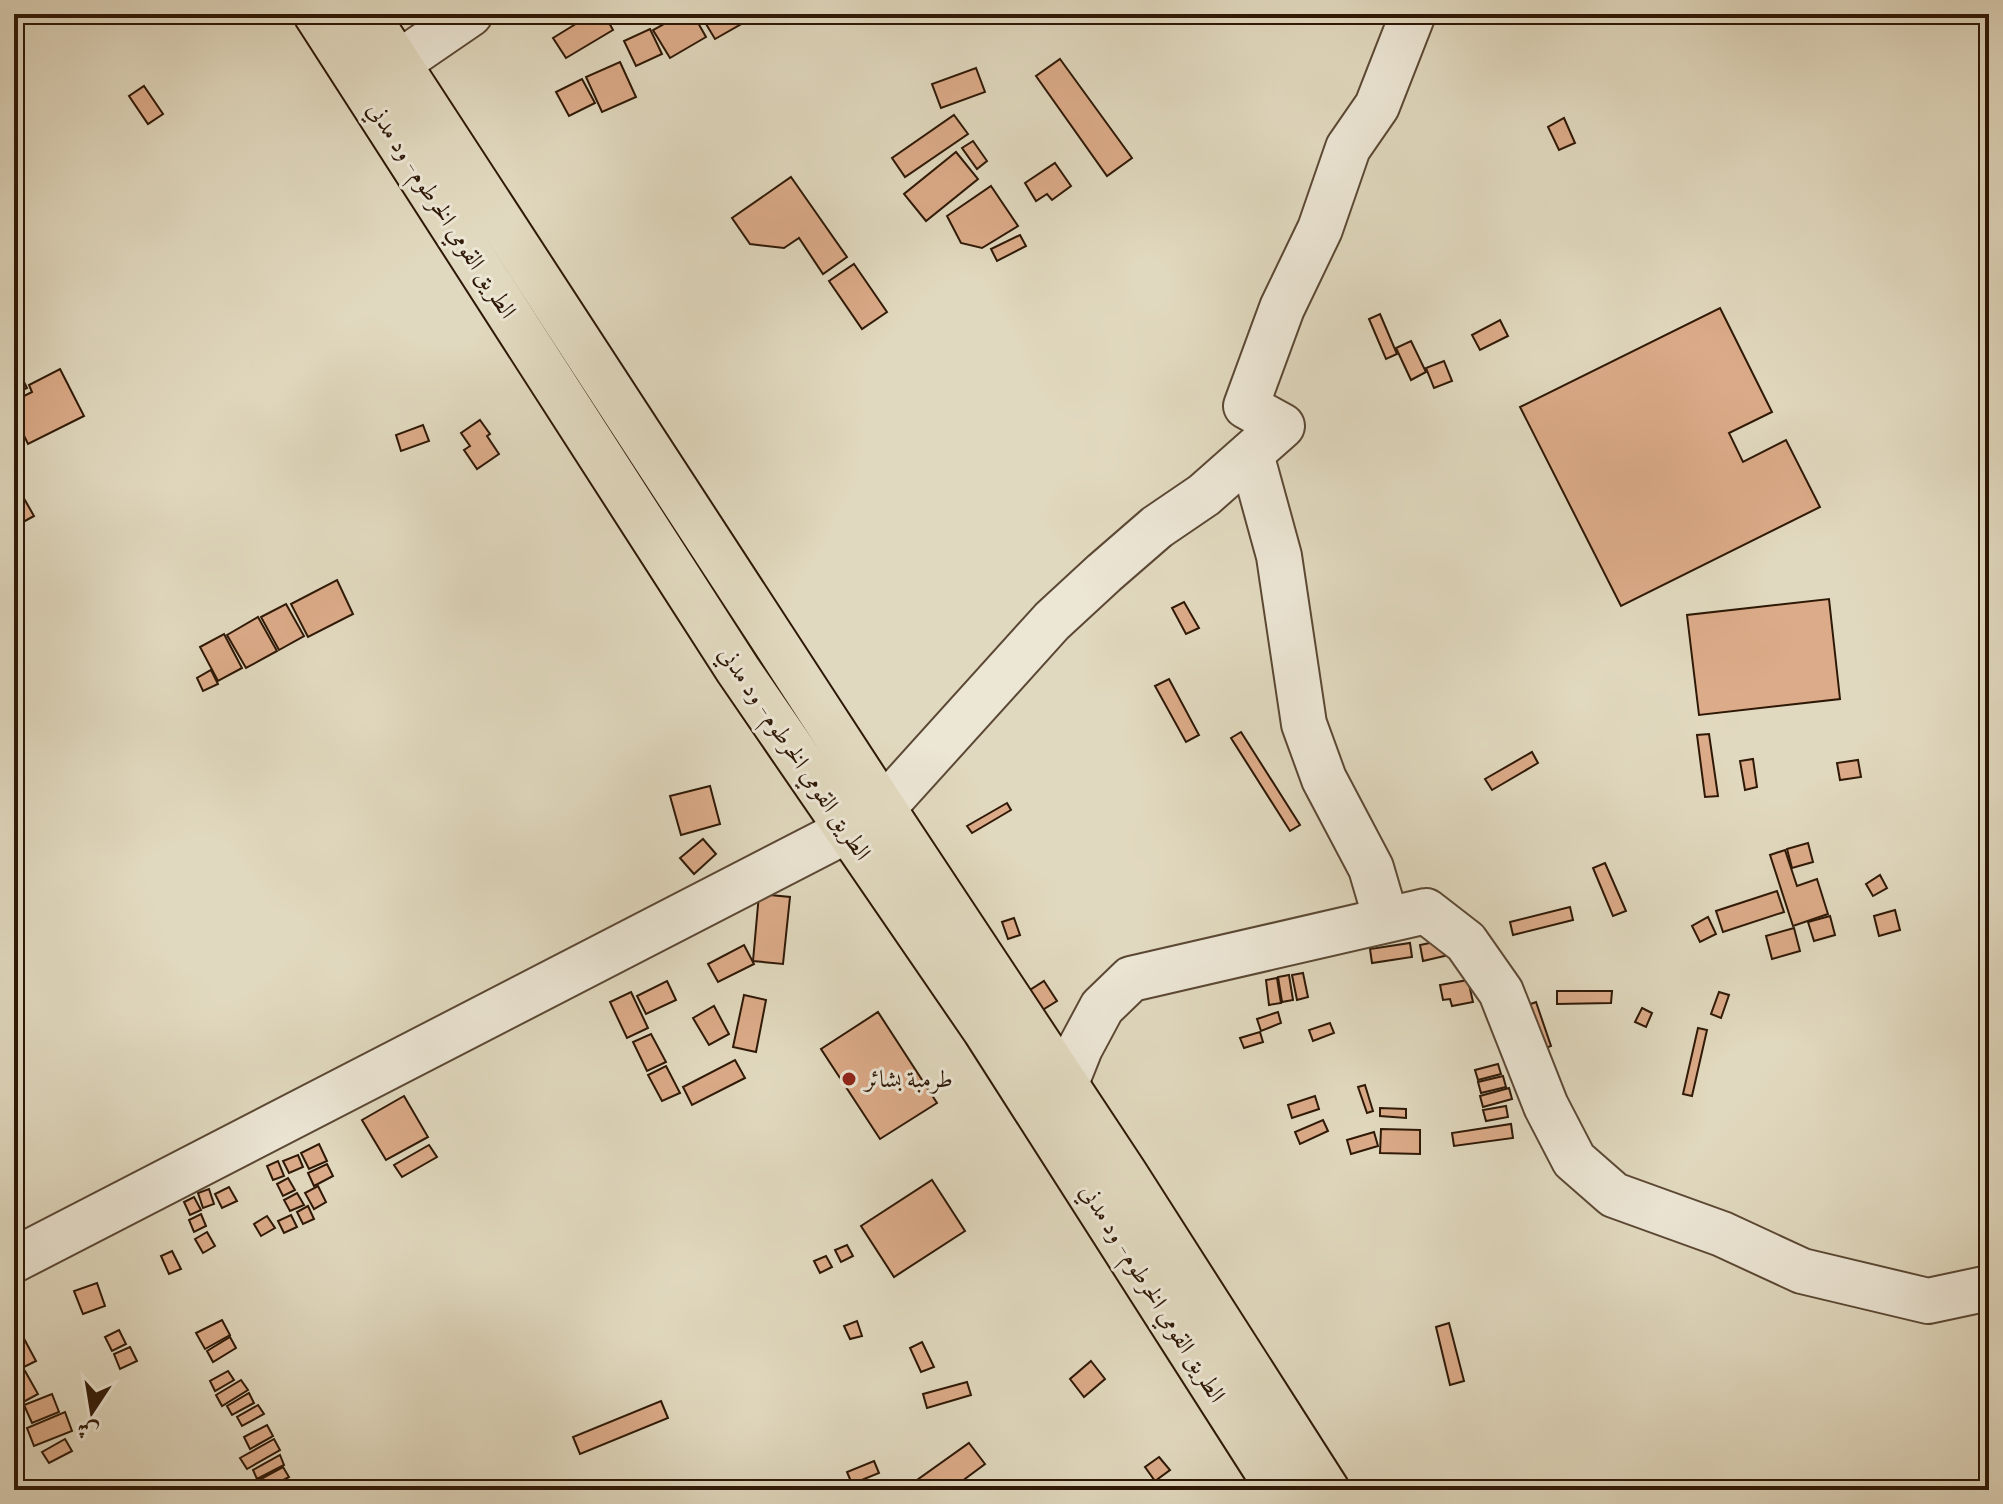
<svg xmlns="http://www.w3.org/2000/svg" width="2003" height="1504" viewBox="0 0 2003 1504" font-family="'IM FELL French Canon',Amiri,serif">
  <style>
    .building { fill: #dcab89; stroke: #2e1806; stroke-width: 2 }
    .lines { fill: none; stroke-linecap: round; stroke-linejoin: round }
    .minor-casing { stroke: #5b4834; stroke-width: 48 }
    .highway-casing { stroke: #2e1806; stroke-width: 48 }
    .minor { stroke: #ece6d5; stroke-width: 44 }
    .highway { stroke: #e1d9bf; stroke-width: 44 }
    .poi-dot { fill: #8f2418; stroke: #ece6d5; stroke-width: 3 }
    .labels { text-anchor: middle; stroke-width: 6; stroke-linejoin: round; paint-order: stroke }
    .street-label { font-size: 24px; fill: #2e1806; stroke: #ece6d5 }
    .poi-label { font-size: 24px; fill: #2e1806; stroke: #ece6d5; text-anchor: start }
  </style>
  <rect width="100%" height="100%" fill="#e1d9bf"/>
  <filter id="stains"><feTurbulence type="fractalNoise" baseFrequency=".0025" numOctaves="4"/><feColorMatrix values="0 0 0 0 .2 0 0 0 0 .09 0 0 0 0 .02 0 0 0 .5 -.17"/></filter>
  <radialGradient id="worn" r=".72"><stop offset=".6" stop-color="#630" stop-opacity="0"/><stop offset="1" stop-color="#630" stop-opacity=".3"/></radialGradient>
  <!-- building -->
  <g class="building">
    <polygon points="592,14 604,14 613,30 566,58 553,38"/>
    <polygon points="682,14 693,14 706,37 670,58 653,30"/>
    <polygon points="700,14 738,14 743,23 715,39"/>
    <polygon points="650,29 662,54 636,66 624,41"/>
    <polygon points="1060,59 1132,158 1107,176 1036,76"/>
    <polygon points="620,62 636,97 602,112 586,77"/>
    <polygon points="976,68 985,92 941,108 932,84"/>
    <polygon points="582,79 595,103 569,116 556,92"/>
    <polygon points="144,86 163,114 148,124 129,96"/>
    <polygon points="954,115 968,134 905,177 892,158"/>
    <polygon points="1564,118 1575,143 1559,150 1548,127"/>
    <polygon points="973,141 987,161 977,169 962,148"/>
    <polygon points="956,152 978,179 926,221 904,194"/>
    <polygon points="1055,163 1071,186 1052,200 1047,194 1036,201 1025,183"/>
    <polygon points="791,177 847,257 823,274 799,238 784,248 750,244 732,218"/>
    <polygon points="991,186 1018,226 982,248 961,243 947,216"/>
    <polygon points="1020,235 1026,246 997,261 991,249"/>
    <polygon points="854,264 887,312 862,329 829,281"/>
    <polygon points="1720,308 1772,412 1729,433 1743,462 1786,440 1820,507 1621,606 1520,407"/>
    <polygon points="1380,314 1397,354 1386,359 1369,319"/>
    <polygon points="1500,320 1508,336 1480,350 1472,335"/>
    <polygon points="1411,341 1426,372 1411,380 1396,348"/>
    <polygon points="1444,361 1452,381 1434,388 1426,368"/>
    <polygon points="14,362 27,388 14,394"/>
    <polygon points="60,369 84,416 28,444 14,415 14,401 32,392 29,385"/>
    <polygon points="480,420 490,434 487,436 499,454 477,469 464,450 470,446 461,433"/>
    <polygon points="423,425 429,441 401,451 396,435"/>
    <polygon points="14,481 34,516 14,527"/>
    <polygon points="337,580 353,614 308,637 291,604"/>
    <polygon points="1829,599 1840,699 1699,715 1687,615"/>
    <polygon points="1184,602 1199,628 1186,634 1172,608"/>
    <polygon points="286,604 304,636 279,650 261,617"/>
    <polygon points="258,617 277,651 246,668 227,635"/>
    <polygon points="224,634 242,668 218,681 200,647"/>
    <polygon points="211,670 218,684 203,691 197,678"/>
    <polygon points="1169,679 1199,735 1186,742 1155,686"/>
    <polygon points="1241,732 1300,825 1290,831 1231,738"/>
    <polygon points="1709,734 1718,796 1705,797 1697,735"/>
    <polygon points="1532,752 1538,763 1492,790 1485,779"/>
    <polygon points="1753,759 1757,787 1745,790 1740,761"/>
    <polygon points="1858,760 1861,777 1840,780 1837,763"/>
    <polygon points="710,786 720,824 681,835 670,796"/>
    <polygon points="1007,803 1011,810 972,833 967,826"/>
    <polygon points="703,839 716,854 694,874 680,858"/>
    <polygon points="1808,843 1813,862 1792,868 1787,849"/>
    <polygon points="1785,850 1797,886 1817,879 1828,914 1793,926 1770,855"/>
    <polygon points="1605,863 1626,911 1613,916 1593,868"/>
    <polygon points="1880,875 1887,888 1873,896 1866,884"/>
    <polygon points="1777,891 1784,912 1723,932 1716,911"/>
    <polygon points="759,894 790,897 783,964 753,961"/>
    <polygon points="1570,907 1573,920 1513,935 1510,922"/>
    <polygon points="1895,910 1900,930 1879,936 1874,916"/>
    <polygon points="1830,916 1835,935 1814,941 1808,922"/>
    <polygon points="1708,917 1716,934 1700,942 1692,926"/>
    <polygon points="1014,918 1020,935 1008,939 1002,922"/>
    <polygon points="1794,928 1800,951 1772,959 1766,936"/>
    <polygon points="1449,939 1453,954 1423,961 1420,945"/>
    <polygon points="1410,943 1412,957 1372,963 1370,949"/>
    <polygon points="744,945 754,964 718,982 708,964"/>
    <polygon points="1303,973 1308,997 1297,1000 1292,975"/>
    <polygon points="1289,975 1293,1000 1282,1002 1278,977"/>
    <polygon points="1277,978 1281,1003 1269,1005 1266,980"/>
    <polygon points="1468,980 1473,1002 1452,1006 1450,999 1443,1000 1440,985"/>
    <polygon points="667,981 676,1000 646,1014 637,996"/>
    <polygon points="1044,981 1057,1001 1028,1019 1016,999"/>
    <polygon points="1557,991 1612,991 1611,1003 1557,1004"/>
    <polygon points="631,992 648,1028 627,1038 610,1002"/>
    <polygon points="1719,992 1729,995 1721,1018 1711,1014"/>
    <polygon points="744,995 766,1000 756,1052 733,1047"/>
    <polygon points="1536,1002 1551,1046 1541,1050 1525,1006"/>
    <polygon points="714,1006 729,1034 709,1045 693,1018"/>
    <polygon points="1642,1008 1652,1013 1646,1027 1635,1022"/>
    <polygon points="878,1012 937,1103 880,1139 821,1049"/>
    <polygon points="1278,1012 1281,1023 1261,1031 1257,1019"/>
    <polygon points="1330,1023 1334,1033 1313,1041 1309,1030"/>
    <polygon points="1698,1028 1707,1030 1692,1096 1683,1094"/>
    <polygon points="1260,1032 1263,1042 1244,1048 1240,1038"/>
    <polygon points="651,1034 666,1062 647,1071 633,1042"/>
    <polygon points="735,1060 745,1078 692,1105 683,1087"/>
    <polygon points="1498,1064 1501,1074 1478,1080 1475,1070"/>
    <polygon points="666,1066 680,1093 662,1101 648,1075"/>
    <polygon points="1503,1076 1506,1087 1481,1093 1478,1082"/>
    <polygon points="1365,1085 1373,1111 1367,1113 1358,1087"/>
    <polygon points="1509,1088 1512,1099 1483,1107 1480,1096"/>
    <polygon points="404,1096 428,1137 386,1160 362,1120"/>
    <polygon points="1315,1096 1319,1109 1292,1118 1288,1105"/>
    <polygon points="1506,1106 1508,1117 1486,1121 1483,1110"/>
    <polygon points="1380,1108 1406,1109 1406,1118 1380,1116"/>
    <polygon points="1323,1120 1328,1131 1300,1144 1295,1132"/>
    <polygon points="1511,1124 1513,1138 1454,1146 1452,1133"/>
    <polygon points="1381,1129 1420,1130 1420,1154 1380,1153"/>
    <polygon points="1374,1132 1378,1146 1351,1154 1347,1140"/>
    <polygon points="319,1144 327,1161 309,1169 301,1153"/>
    <polygon points="429,1145 437,1157 402,1177 394,1165"/>
    <polygon points="298,1155 303,1167 289,1173 283,1161"/>
    <polygon points="278,1161 284,1176 273,1180 267,1166"/>
    <polygon points="327,1164 333,1176 314,1186 308,1173"/>
    <polygon points="288,1178 295,1190 283,1196 277,1184"/>
    <polygon points="932,1180 965,1231 894,1277 861,1226"/>
    <polygon points="318,1186 326,1202 314,1209 305,1193"/>
    <polygon points="229,1187 237,1201 222,1208 215,1194"/>
    <polygon points="209,1189 214,1204 203,1208 198,1193"/>
    <polygon points="297,1193 304,1205 290,1211 284,1200"/>
    <polygon points="194,1197 201,1210 190,1215 184,1202"/>
    <polygon points="308,1206 314,1219 303,1224 297,1212"/>
    <polygon points="201,1214 206,1226 194,1232 189,1220"/>
    <polygon points="291,1215 297,1227 284,1233 278,1221"/>
    <polygon points="267,1216 275,1228 261,1236 254,1224"/>
    <polygon points="207,1232 215,1246 203,1253 195,1239"/>
    <polygon points="847,1245 853,1256 841,1262 835,1250"/>
    <polygon points="172,1251 181,1269 169,1274 161,1256"/>
    <polygon points="826,1256 832,1267 820,1273 814,1261"/>
    <polygon points="97,1283 105,1306 83,1314 74,1291"/>
    <polygon points="14,1320 36,1361 14,1372"/>
    <polygon points="222,1320 230,1335 205,1349 196,1333"/>
    <polygon points="857,1321 862,1336 850,1339 844,1326"/>
    <polygon points="1449,1323 1464,1381 1450,1385 1436,1327"/>
    <polygon points="119,1330 126,1344 112,1351 105,1337"/>
    <polygon points="230,1337 236,1348 213,1362 207,1351"/>
    <polygon points="922,1342 934,1367 921,1372 910,1348"/>
    <polygon points="130,1347 137,1361 120,1369 114,1354"/>
    <polygon points="1091,1361 1105,1379 1084,1397 1070,1379"/>
    <polygon points="25,1371 38,1394 16,1406 14,1377"/>
    <polygon points="228,1371 234,1380 215,1391 210,1381"/>
    <polygon points="241,1380 248,1390 222,1406 216,1395"/>
    <polygon points="967,1382 971,1395 927,1408 923,1394"/>
    <polygon points="249,1393 254,1403 232,1415 227,1406"/>
    <polygon points="52,1394 59,1412 32,1423 24,1405"/>
    <polygon points="661,1401 668,1418 580,1454 573,1437"/>
    <polygon points="258,1405 264,1414 242,1426 237,1417"/>
    <polygon points="65,1412 72,1431 34,1446 27,1428"/>
    <polygon points="267,1425 273,1436 250,1449 244,1437"/>
    <polygon points="65,1439 72,1451 49,1463 42,1452"/>
    <polygon points="274,1439 280,1450 247,1469 240,1458"/>
    <polygon points="969,1443 985,1464 950,1490 924,1490 917,1480"/>
    <polygon points="280,1455 284,1465 257,1479 253,1470"/>
    <polygon points="1159,1457 1170,1470 1155,1481 1145,1467"/>
    <polygon points="874,1461 879,1473 852,1484 847,1472"/>
    <polygon points="283,1467 289,1477 265,1490 259,1480"/>
  </g>
  <g class="lines">
    <!-- minor casing -->
    <g class="minor-casing">
      <g id="minor">
        <polyline points="397,64 470,14"/>
        <polyline points="1251,454 1279,556 1304,724 1324,779 1371,868 1386,919"/>
        <polyline points="1066,1083 1080,1048 1102,1007 1131,979 1426,911 1466,942 1501,992 1546,1106 1574,1160 1614,1195 1722,1234 1802,1271 1928,1301 1989,1288"/>
        <polyline points="14,1260 846,831 883,808 1052,621 1104,573 1157,527 1204,495 1282,426 1246,406 1282,308 1320,229 1348,148 1377,106 1413,14"/>
      </g>
    </g>
    <!-- highway casing -->
    <g class="highway-casing">
      <g id="highway">
        <polyline points="316,14 738,670 985,1030 1279,1490"/>
        <polyline points="366,14 883,808 1125,1174 1327,1490"/>
      </g>
    </g>
    <!-- minor -->
    <use href="#minor" class="minor"/>
    <!-- highway -->
    <use href="#highway" class="highway"/>
  </g>
  <!-- markers -->
  <circle class="poi-dot" cx="849" cy="1079" r="8"/>
  <g class="labels">
    <!-- street labels -->
    <g class="street-label">
      <text transform="translate(442 210) rotate(57)" y="8">الطريق القومي الخرطوم - ود مدني</text>
      <text transform="translate(795 753) rotate(56)" y="8">الطريق القومي الخرطوم - ود مدني</text>
      <text transform="translate(1153 1293) rotate(58)" y="8">الطريق القومي الخرطوم - ود مدني</text>
    </g>
    <!-- poi labels -->
    <g class="poi-label">
      <text x="865" y="1087">طرمبة بشائر</text>
    </g>
  </g>
  <!-- margin -->
  <rect width="2003" height="1504" fill="none" stroke="#e1d9bf" stroke-width="48"/>
  <rect x="16" y="16" width="1971" height="1472" fill="none" stroke="#2e1806" stroke-width="4"/>
  <rect x="24" y="24" width="1955" height="1456" fill="none" stroke="#2e1806" stroke-width="2"/>
  <!-- north arrow -->
  <g transform="translate(92 1412) rotate(192)" stroke="#ece6d5" stroke-width="6" paint-order="stroke">
  <path d="M0-6L14 30L0 20L-14 30Z" fill="#2e1806"/>
  <text y="-12" font-size="22" font-weight="bold" text-anchor="middle" fill="#2e1806">ش</text>
  </g>
  <rect width="100%" height="100%" filter="url(#stains)"/>
  <rect width="100%" height="100%" fill="url(#worn)"/>
</svg>
